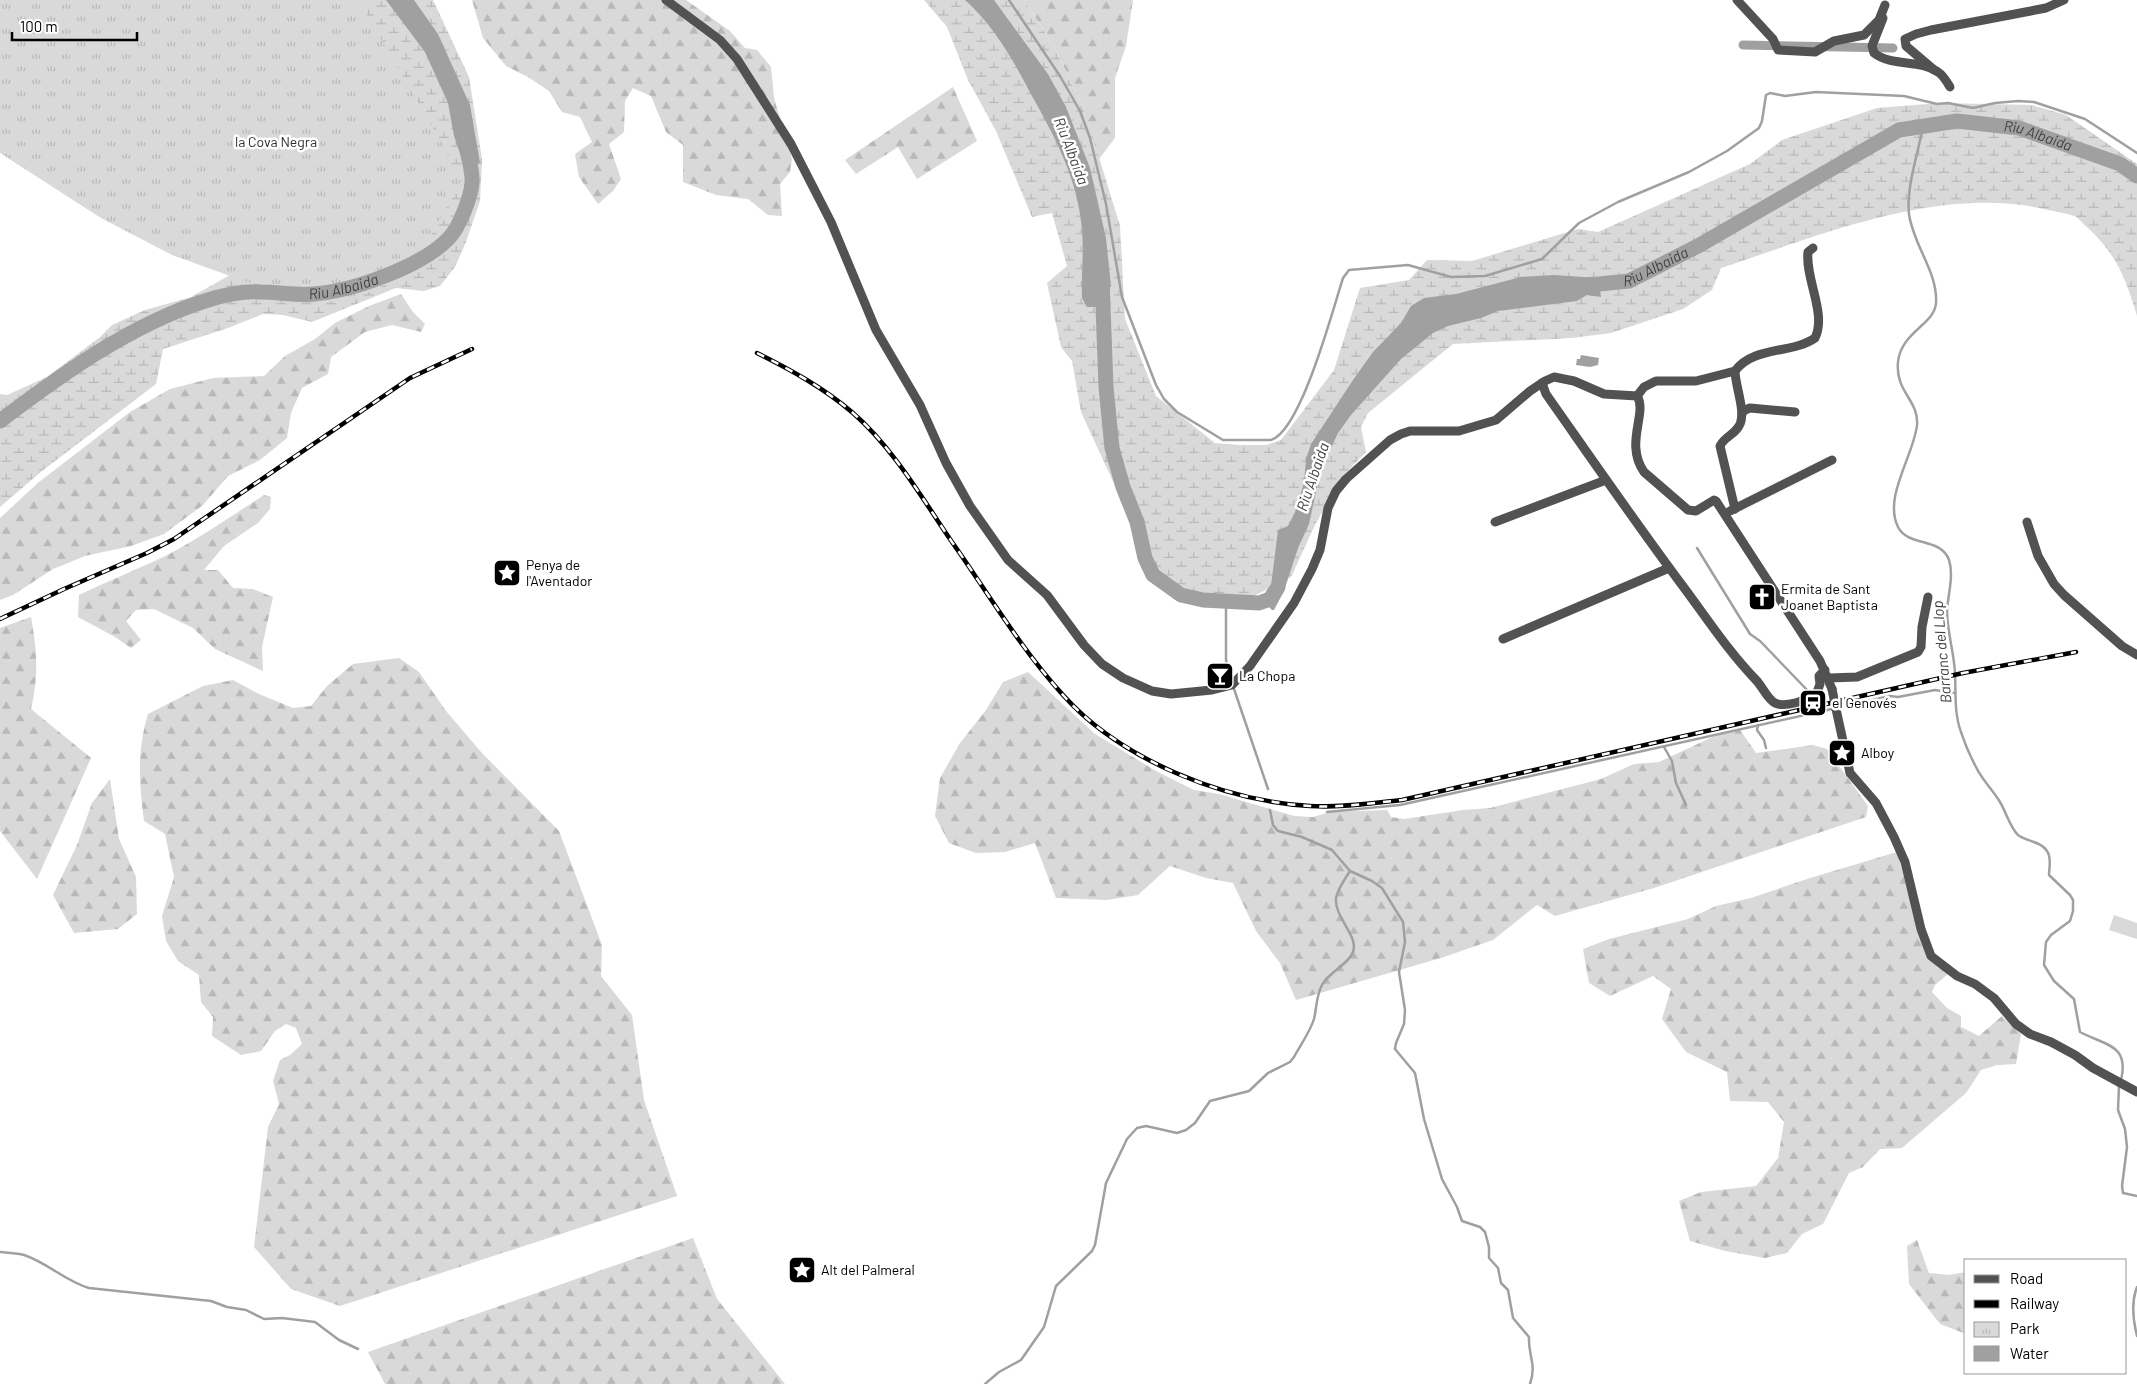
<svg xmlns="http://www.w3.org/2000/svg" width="2137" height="1384" viewBox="0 0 2137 1384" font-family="Barlow,sans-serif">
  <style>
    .forest { fill: url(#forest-firs) }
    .wetland { fill: url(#wetland-marsh) }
    .park { fill: url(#park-tufts) }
    .pitch { fill: #d9d9d9 }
    .water { fill: #a0a0a0 }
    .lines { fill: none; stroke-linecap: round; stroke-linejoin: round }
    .stream { stroke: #a0a0a0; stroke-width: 2.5 }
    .canal { stroke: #a0a0a0; stroke-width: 9 }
    .river { stroke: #a0a0a0; stroke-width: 15 }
    .minor { stroke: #525252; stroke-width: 9 }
    .rail-casing { stroke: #000; stroke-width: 4.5 }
    .rail { stroke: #fff; stroke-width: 2.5; stroke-dasharray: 8; stroke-linecap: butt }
    .minor-bridge { stroke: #525252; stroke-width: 9 }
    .labels { text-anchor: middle; stroke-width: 5; stroke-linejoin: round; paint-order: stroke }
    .park-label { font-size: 14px; fill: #303030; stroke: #fff }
    .poi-label { font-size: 14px; fill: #000; stroke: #fff; text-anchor: start }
    .water-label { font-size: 15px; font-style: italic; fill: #414141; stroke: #fff }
  </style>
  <defs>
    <pattern id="forest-firs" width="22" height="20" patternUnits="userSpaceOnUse" patternTransform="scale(1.25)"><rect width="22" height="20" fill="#d9d9d9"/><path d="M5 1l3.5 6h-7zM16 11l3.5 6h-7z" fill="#b8b8b8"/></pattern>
    <pattern id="wetland-marsh" width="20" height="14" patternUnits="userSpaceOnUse" patternTransform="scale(1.25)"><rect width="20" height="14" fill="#d9d9d9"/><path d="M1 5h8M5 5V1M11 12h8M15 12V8" fill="none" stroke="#b8b8b8"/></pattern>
    <pattern id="park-tufts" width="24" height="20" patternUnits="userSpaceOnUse" patternTransform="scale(1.25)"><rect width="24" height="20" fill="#d9d9d9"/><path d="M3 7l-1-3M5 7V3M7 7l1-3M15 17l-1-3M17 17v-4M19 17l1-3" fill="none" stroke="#b8b8b8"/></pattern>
  </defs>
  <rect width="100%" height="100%" fill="#fff"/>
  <!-- forest -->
  <g class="forest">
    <polygon points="472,0 686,0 730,31 745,48 757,50 771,67 774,98 792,159 790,172 780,184 782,216 768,215 748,199 716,195 683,182 683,145 666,132 651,96 633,88 625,101 624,132 609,144 621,179 613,191 598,204 579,177 575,154 592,142 580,117 562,112 549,91 528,77 506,66 483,38"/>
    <polygon points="1024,0 1133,0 1126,46 1115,78 1115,138 1099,159 1083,107 1055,48"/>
    <polygon points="953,87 977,141 917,179 898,147 856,174 845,160"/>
    <polygon points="401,294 413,312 425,324 421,332 392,325 365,332 331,357 328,374 302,388 291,413 287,438 260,460 228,476 203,505 164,534 131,546 85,556 53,569 13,595 0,600 0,518 39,482 130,412 170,389 213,378 264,376 285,356 315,339 335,323 369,306"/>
    <path d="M 264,495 L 271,497 L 270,509 L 258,523 L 224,546 L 204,570 L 218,570 L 233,588 L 253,589 L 273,597 L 262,647 L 263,671 L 215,649 L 193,628 L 154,609 L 136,610 L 126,621 L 141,640 L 131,648 L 115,637 L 78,617 L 79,595 C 106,582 133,571 159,559 C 196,541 230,517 264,495 Z"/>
    <path d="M 31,617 C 37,650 39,676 31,709 L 91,758 L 37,879 L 0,831 L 0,628 Z"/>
    <path d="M 399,658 L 419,672 L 446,711 L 482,753 L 559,831 L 602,945 L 601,976 L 632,1015 L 644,1100 L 677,1196 L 340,1306 L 291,1289 L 254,1247 L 268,1127 L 279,1104 L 273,1081 L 280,1060 L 290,1055 L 302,1044 L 296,1028 L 286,1024 L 275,1031 L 261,1051 L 241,1055 L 212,1036 L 213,1017 L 201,1002 L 199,975 L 178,961 L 166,941 L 162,916 L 174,877 L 165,834 L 144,821 C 139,784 137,750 148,714 L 203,686 L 233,680 L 259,694 L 293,708 L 311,706 L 327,686 L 353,664 Z"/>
    <polygon points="1028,672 1095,734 1156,771 1194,790 1219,794 1294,816 1313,817 1330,812 1387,810 1391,817 1404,819 1463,810 1490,808 1601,779 1634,764 1659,762 1719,734 1740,730 1756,753 1813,745 1827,749 1868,806 1866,817 1654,888 1555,916 1537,905 1493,940 1441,958 1296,1000 1280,963 1256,931 1233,883 1206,878 1170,866 1138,895 1107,900 1056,898 1035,843 1005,852 976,853 949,843 935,816 940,778 960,743 986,710 1003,682"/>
    <polygon points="110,779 119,839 136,877 137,914 118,929 74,933 53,895 77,845 92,803"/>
    <polygon points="1897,852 1923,946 1948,974 1935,985 1932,992 1947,1008 1961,1016 1961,1027 1979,1036 2002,1016 2021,1034 2016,1064 1997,1065 1981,1070 1966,1093 1902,1148 1880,1149 1863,1167 1849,1173 1823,1224 1802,1234 1787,1253 1765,1258 1725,1251 1690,1241 1679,1201 1701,1192 1756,1186 1778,1158 1784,1122 1768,1102 1730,1101 1727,1072 1686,1052 1662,1019 1671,989 1653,976 1610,996 1589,983 1583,949 1609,939 1688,919 1716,906 1751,898 1810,878"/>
    <polygon points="693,1238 717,1299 785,1384 385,1384 368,1352"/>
    <polygon points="1917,1240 1929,1273 1949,1275 1966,1272 1966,1334 1940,1324 1909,1284 1907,1246"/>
  </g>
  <!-- wetland -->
  <g class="wetland">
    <polygon points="338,0 433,0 469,77 482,159 480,201 466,242 455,267 440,286 424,291 396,288 312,322 283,315 263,314 228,328 163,349 156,384 42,471 0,507 0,394 7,395 47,377 100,337 112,325 145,310 191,297 285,244"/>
    <path d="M 924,0 L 1024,0 L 1055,48 L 1083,107 L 1091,131 L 1120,226 L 1125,319 L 1156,396 L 1215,443 L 1238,445 L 1266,445 L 1281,440 L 1334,370 L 1360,288 L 1409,280 L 1427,260 L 1472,261 L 1578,229 L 1598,232 L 1750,164 L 1782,140 L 1877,108 L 1940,103 L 2032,105 L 2066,115 L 2137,164 L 2137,316 C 2126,279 2117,255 2088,228 C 2084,225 2079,218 2074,216 C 2066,213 2056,212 2048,210 C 1942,184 1821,235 1721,268 L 1712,290 L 1683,309 L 1611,333 L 1572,338 L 1453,344 L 1368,413 L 1361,427 L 1366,452 L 1340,479 L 1315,525 L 1291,577 L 1246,600 L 1187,594 L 1157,570 L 1128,514 L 1081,412 L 1072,361 L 1061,347 L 1047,283 L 1067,266 L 1052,213 L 1032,217 L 996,131 L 968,80 L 947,27 Z"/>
  </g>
  <!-- park -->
  <polygon class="park" points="0,0 358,0 442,143 460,184 417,260 379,288 342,304 244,281 172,255 101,218 0,153"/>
  <!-- pitch -->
  <polygon class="pitch" points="2114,915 2137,923 2137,939 2109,930"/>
  <!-- water -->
  <g class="water">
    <polygon points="386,0 414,0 438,34 470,105 480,163 464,165 454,136 448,103 425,52"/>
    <path d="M 965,0 L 994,0 L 1048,74 L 1066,107 L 1090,168 L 1106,238 L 1111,286 L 1097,307 L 1087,307 L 1082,298 C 1081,276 1084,253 1082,230 C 1078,180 1056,139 1032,96 C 1013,60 995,27 965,0 Z"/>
    <polygon points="1554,275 1598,278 1601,297 1587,295 1577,301 1498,311 1481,318 1448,326 1433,333 1401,359 1351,415 1338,433 1321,469 1309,524 1298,548 1284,591 1274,610 1272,610 1265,603 1271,586 1278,530 1288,526 1295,512 1304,483 1306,459 1311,444 1353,380 1373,352 1401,323 1411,306 1424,298 1456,294 1521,277"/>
    <polygon points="1581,355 1599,358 1598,365 1590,367 1576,365 1577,359 1580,359"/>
  </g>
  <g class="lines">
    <!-- stream -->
    <g class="stream">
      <path d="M 1009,0 L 1060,76 L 1080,111 L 1090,138 L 1106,204 L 1122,297 L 1156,385 L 1164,399 L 1177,412 L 1223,440 L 1271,440 C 1301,431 1333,309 1343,278 L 1349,270 L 1408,265 L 1451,277 L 1485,276 L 1542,259 L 1579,223 L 1618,202 L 1689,172 L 1727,151 L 1759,128 L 1762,121 L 1766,95 L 1770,93 L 1785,96 L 1816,92 L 1904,96 L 1937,104 L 1948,103 L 1973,108 L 1995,103 L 2018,101 L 2034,102 L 2085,119 L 2137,153"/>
      <path d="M 1923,127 C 1918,153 1906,188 1909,214 C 1913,245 1938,272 1936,303 C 1935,324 1901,332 1898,362 C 1895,392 1919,400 1917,425 C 1914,455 1883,497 1898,527 C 1908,547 1941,537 1949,560 C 1954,575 1948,595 1947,610 C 1947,632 1954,652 1955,673 C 1956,693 1954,713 1961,732 C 1965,744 1970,756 1976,767 C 1982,780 1993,790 2000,802 C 2006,812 2010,827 2018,835 C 2027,842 2041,841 2047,851 C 2052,858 2049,868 2049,875 L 2070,895 L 2073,900 L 2073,911 L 2070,921 L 2051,935 L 2046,942 L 2044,965 L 2054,981 L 2074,999 L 2080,1032 C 2104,1045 2130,1044 2121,1080"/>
      <polyline points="1697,548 1750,634 1760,641 1810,693"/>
      <polyline points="1226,601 1226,660 1231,681"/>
      <polyline points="1233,686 1268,789"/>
      <polyline points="1758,725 1757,730 1764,740 1766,748"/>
      <polyline points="1664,747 1672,761 1676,783 1686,805"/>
      <path d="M 1270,810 L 1273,825 L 1278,831 L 1302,837 L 1332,850 L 1350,871 L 1372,881 L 1382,888 L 1403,922 L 1405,942 L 1399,972 L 1405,1010 L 1404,1024 L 1396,1043 L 1395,1049 L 1415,1073 L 1424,1119 L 1442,1179 L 1457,1207 L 1462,1221 L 1480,1227 L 1485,1232 L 1489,1247 L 1489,1258 L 1498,1268 L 1501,1283 L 1508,1290 L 1513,1318 L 1529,1337 C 1528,1357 1537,1363 1530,1384"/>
      <polyline points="1327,812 1400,805 1890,696 1898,697 1935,690 1955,693"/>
      <polyline points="2119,1086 2118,1110 2125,1129 2127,1147 2122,1186 2123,1193 2137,1196"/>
      <path d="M 0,1252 C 8,1253 16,1253 24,1255 C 48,1263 65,1281 89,1288 L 211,1301 L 227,1307 L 246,1310 L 264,1319 L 282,1318 L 315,1322 L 339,1340 L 358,1349"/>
      <path d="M 2137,1287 C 2131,1302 2133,1320 2137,1336"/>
      <path d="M 985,1384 L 999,1372 L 1021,1360 L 1044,1327 L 1056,1286 L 1092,1251 L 1095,1245 L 1106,1183 L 1127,1139 L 1137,1128 L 1146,1126 L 1177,1133 L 1186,1130 L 1195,1123 L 1210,1101 L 1249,1091 L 1268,1073 L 1290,1062 L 1294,1057 C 1301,1044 1310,1032 1314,1019 C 1317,1007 1316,996 1322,985 C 1329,972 1349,964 1353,952 C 1359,936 1334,917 1336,898 C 1338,888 1345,879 1350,871"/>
    </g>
    <!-- canal -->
    <polyline class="canal" points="1743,45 1893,48"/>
    <!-- river -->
    <g class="river">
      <polyline points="1102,279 1106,387 1112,448 1123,487 1137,522 1145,558 1153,575 1181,595 1203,600 1259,603 1270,599 1278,587"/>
      <path id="s1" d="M 1579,286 L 1629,281 L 1698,246 L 1899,130 L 1957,121 L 2019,128 L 2120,164 L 2137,176"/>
      <path id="s2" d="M 0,421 C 62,374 130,325 205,301 C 223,295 243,291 261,292 C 279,292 297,296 314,294 C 353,291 423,266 449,238 C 459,228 471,197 472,183 C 473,171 468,157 466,145"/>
    </g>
    <!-- minor -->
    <g class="minor">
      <path d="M 666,0 L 720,40 L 737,59 L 791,144 L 831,222 L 876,330 L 920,405 L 946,463 L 970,506 L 1008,560 L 1047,595 L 1084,645 L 1102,664 L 1123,678 L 1152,691 L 1171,694 L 1212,690 L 1232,685 L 1250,666 L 1294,603 L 1312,569 L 1320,550 L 1328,508 L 1336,491 L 1346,479 L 1390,440 L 1401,434 L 1410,431 L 1459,431 L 1496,420 L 1530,391 L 1545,381 L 1554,377 L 1574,381 L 1604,394 L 1637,396 C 1648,413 1624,443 1644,472 L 1688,510 L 1696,511 L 1714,500 L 1716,501 L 1820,661 L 1832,689"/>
      <polyline points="1737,0 1773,39 1778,50 1815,52 1834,41 1864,35 1879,20 1885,5"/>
      <path d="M 1883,18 L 1872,46 L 1874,53 C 1892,67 1920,59 1938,72 C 1943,75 1947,82 1950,87"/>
      <polyline points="1933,69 1906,46 1905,39 1916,34 1931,30 2046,8 2064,0"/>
      <path d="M 1542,383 L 1546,394 C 1591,458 1635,522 1682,585 C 1706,617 1728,651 1756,680 C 1762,686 1768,700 1775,703 C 1785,708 1807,700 1816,695 L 1820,684 L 1819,676 L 1825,670"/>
      <polyline points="1637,396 1644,387 1656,381 1696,381 1735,371"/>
      <polyline points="1742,413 1745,410 1750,408 1795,412"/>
      <path d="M 1735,509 L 1720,446 C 1724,437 1734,435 1739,426 C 1747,413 1735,386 1735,371 C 1753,346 1792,354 1815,338 C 1827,314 1805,279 1808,252 L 1813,248"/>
      <polyline points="1730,511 1832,460"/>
      <polyline points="1495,522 1606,480"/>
      <polyline points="2027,522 2038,556 2054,584 2064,595 2122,646 2137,655"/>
      <polyline points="1503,639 1669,568"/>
      <polyline points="1829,678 1857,677 1918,652 1921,647 1922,627 1928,597"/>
      <polyline points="1836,709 1850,773 1876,803 1894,837 1905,862 1921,929 1931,956 1957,976 1975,984 1994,998 2016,1024 2030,1034 2051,1042 2075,1055 2093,1068 2137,1092"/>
    </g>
    <!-- rail casing -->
    <g class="rail-casing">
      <g id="rail">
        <path d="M 757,353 C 791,370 824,388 853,413 C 893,448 922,498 952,542 C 988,593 1021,649 1063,695 C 1121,760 1224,801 1310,806 C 1340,808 1371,803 1402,800 L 1963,673 L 2076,652"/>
        <polyline points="0,619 64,589 147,553 174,539 410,378 472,349"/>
      </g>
    </g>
    <!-- rail -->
    <use href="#rail" class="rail"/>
    <!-- minor-bridge -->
    <polyline class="minor-bridge" points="1832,689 1836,709"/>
  </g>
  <!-- icons -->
  <defs>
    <g id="sight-square" transform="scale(1.4375)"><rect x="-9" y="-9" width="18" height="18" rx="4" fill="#000" stroke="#fff"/><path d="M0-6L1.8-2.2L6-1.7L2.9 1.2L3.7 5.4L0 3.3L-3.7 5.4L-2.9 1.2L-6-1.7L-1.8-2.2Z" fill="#fff"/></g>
    <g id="church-square" transform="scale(1.4375)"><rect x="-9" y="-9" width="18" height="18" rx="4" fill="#000" stroke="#fff"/><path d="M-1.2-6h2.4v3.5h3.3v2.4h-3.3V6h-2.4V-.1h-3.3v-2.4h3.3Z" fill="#fff"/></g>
    <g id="bar-square" transform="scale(1.4375)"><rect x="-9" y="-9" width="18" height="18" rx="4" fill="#000" stroke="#fff"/><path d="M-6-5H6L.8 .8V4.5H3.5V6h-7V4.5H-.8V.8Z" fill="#fff"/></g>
    <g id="station-square" transform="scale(1.4375)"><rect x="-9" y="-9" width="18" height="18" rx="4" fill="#000" stroke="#fff"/><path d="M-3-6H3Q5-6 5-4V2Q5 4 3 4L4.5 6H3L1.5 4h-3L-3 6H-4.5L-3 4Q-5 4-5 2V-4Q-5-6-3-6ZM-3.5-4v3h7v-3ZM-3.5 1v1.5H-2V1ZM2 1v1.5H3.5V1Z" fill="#fff"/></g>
  </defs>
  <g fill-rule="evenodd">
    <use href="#sight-square" x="507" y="573"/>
    <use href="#church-square" x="1762" y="597"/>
    <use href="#bar-square" x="1220" y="676"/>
    <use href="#station-square" x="1813" y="703"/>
    <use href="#sight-square" x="1842" y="753"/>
    <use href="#sight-square" x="802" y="1270"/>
  </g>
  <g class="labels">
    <!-- park labels -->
    <g class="park-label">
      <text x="276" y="147">la Cova Negra</text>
    </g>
    <!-- poi labels -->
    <g class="poi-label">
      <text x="526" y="570">Penya de<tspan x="526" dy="16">l'Aventador</tspan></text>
      <text x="1781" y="594">Ermita de Sant<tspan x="1781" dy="16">Joanet Baptista</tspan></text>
      <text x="1239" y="681">La Chopa</text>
      <text x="1832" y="708">el Genovés</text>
      <text x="1861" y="758">Alboy</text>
      <text x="821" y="1275">Alt del Palmeral</text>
    </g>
    <!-- water labels -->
    <g class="water-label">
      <text dy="5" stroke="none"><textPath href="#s1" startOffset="501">Riu Albaida</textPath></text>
      <text transform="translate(1071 151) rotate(69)" y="5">Riu Albaida</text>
      <text dy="5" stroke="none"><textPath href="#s1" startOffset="80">Riu Albaida</textPath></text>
      <text dy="5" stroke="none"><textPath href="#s2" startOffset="379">Riu Albaida</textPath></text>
      <text transform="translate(1313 477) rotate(-71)" y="5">Riu Albaida</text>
      <text transform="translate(1942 652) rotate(-95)" y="5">Barranc del Llop</text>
    </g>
  </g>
  <!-- legend -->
  <rect x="1964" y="1259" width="162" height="115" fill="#ffffff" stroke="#999999"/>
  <rect x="1974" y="1275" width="25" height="8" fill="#525252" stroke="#999999"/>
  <text x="2010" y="1284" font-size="15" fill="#000000">Road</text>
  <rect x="1974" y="1300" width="25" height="8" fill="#000000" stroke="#999999"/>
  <text x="2010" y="1309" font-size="15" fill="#000000">Railway</text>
  <rect x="1974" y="1322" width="25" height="15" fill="url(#park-tufts)" stroke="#999999"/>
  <text x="2010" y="1334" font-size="15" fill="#000000">Park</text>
  <rect x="1974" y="1346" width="25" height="15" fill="#a0a0a0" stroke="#999999"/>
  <text x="2010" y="1359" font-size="15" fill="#000000">Water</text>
  <!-- scale -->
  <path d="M12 32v8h125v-8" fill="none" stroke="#000000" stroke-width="2.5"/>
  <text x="20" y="32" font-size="15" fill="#000000" stroke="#ffffff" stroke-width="4" paint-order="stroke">100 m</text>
</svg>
